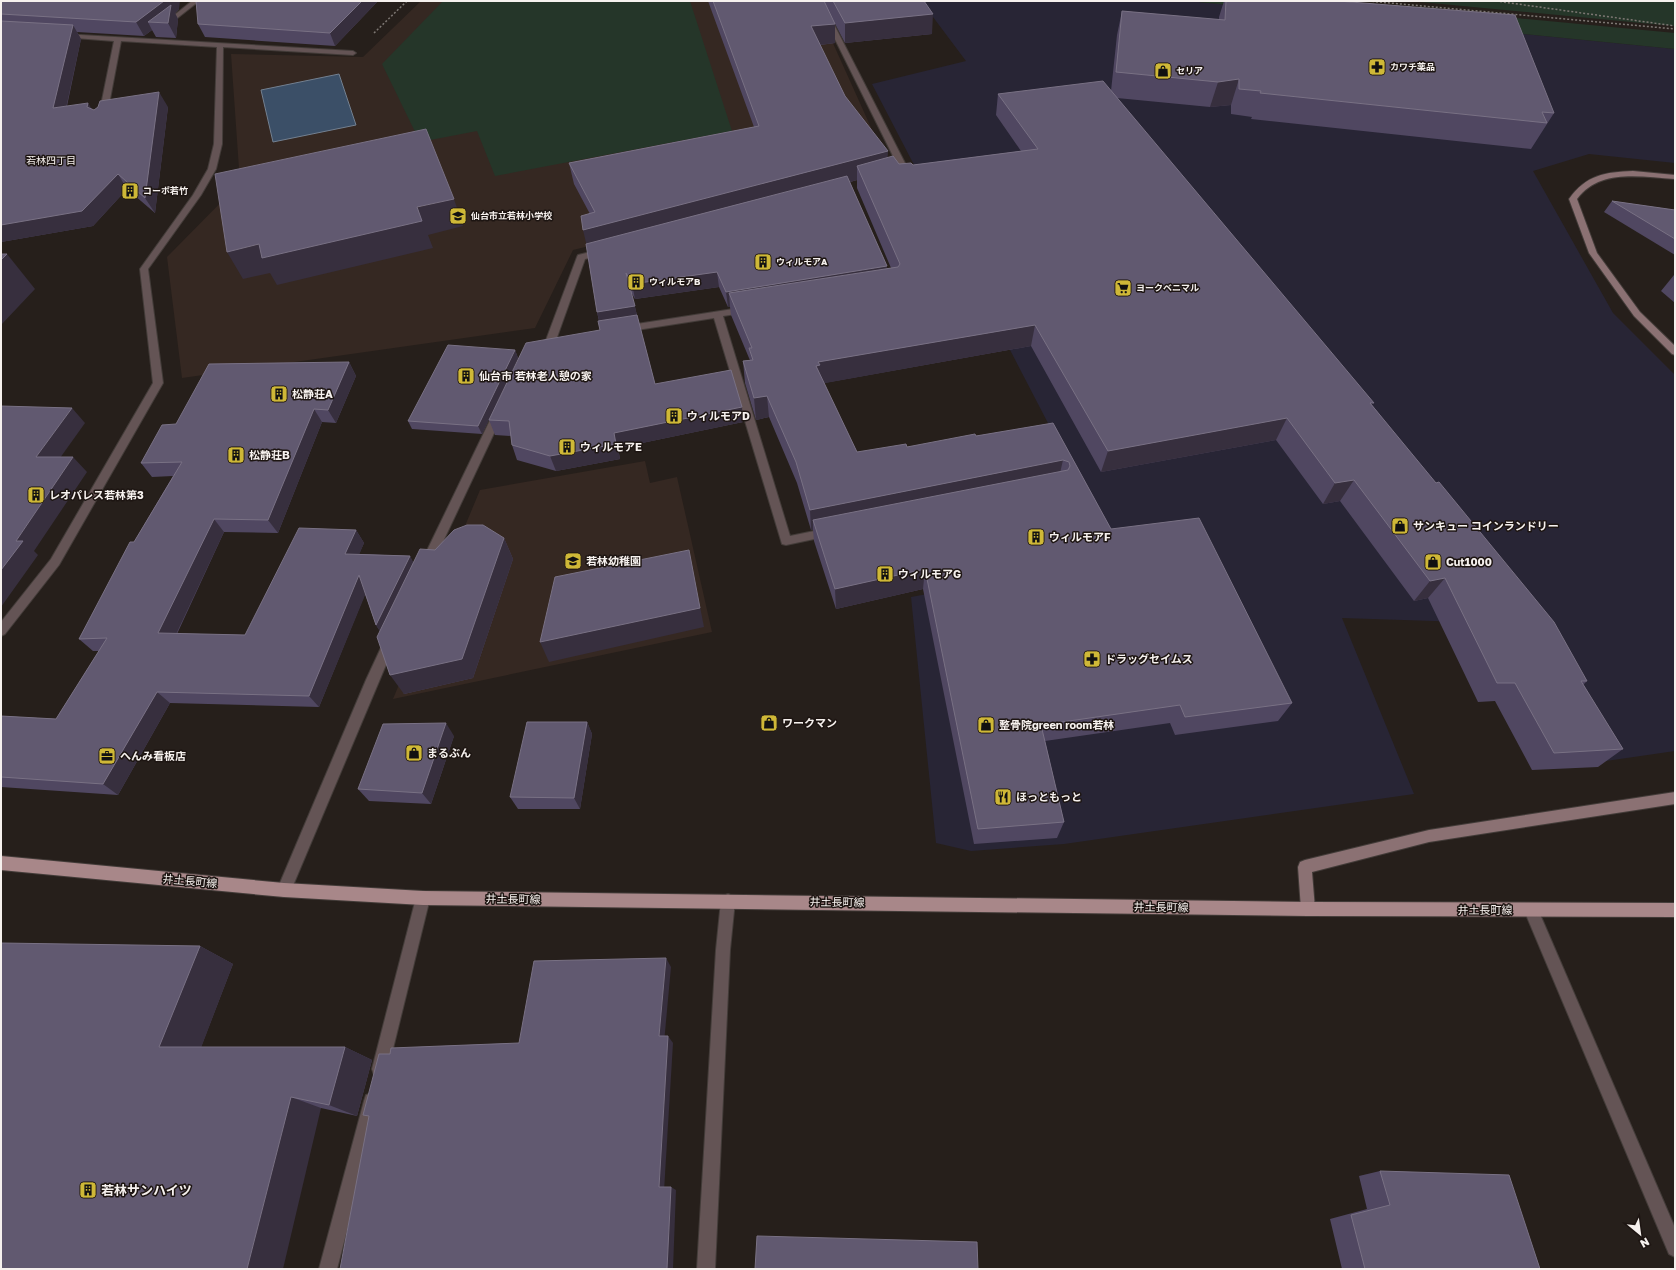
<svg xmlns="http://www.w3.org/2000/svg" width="1676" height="1270" viewBox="0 0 1676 1270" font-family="'Golos Text','Noto Sans JP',sans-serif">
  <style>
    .commercial { fill: #282535 }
    .built { fill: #352822 }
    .green { fill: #253629 }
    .water { fill: #3b4f67; stroke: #738090 }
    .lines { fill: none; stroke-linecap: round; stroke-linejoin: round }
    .lane-casing { stroke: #433c39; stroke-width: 2 }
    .street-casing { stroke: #433c39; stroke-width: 2 }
    .secondary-casing { stroke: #433c39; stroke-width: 2 }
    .primary-casing { stroke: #433c39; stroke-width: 2 }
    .path { stroke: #7d7773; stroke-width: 1.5; stroke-dasharray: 2 2; stroke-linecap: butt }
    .lane { fill: #645455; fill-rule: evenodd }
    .street { fill: #645455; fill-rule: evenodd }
    .secondary { fill: #8b7173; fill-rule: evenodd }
    .primary { fill: #a88789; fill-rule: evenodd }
    .wall { fill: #504761; fill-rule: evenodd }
    .shaded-wall { fill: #372f3e }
    .building { fill: #615970; stroke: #797184 }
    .labels { text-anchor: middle; stroke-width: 3; stroke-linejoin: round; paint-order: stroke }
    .far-poi-label { font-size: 9px; font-weight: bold; fill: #f6f1ee; stroke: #1d1512; text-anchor: start }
    .far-neighbourhood-label { font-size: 10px; fill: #f6f1ee; stroke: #1d1512 }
    .poi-label { font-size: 11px; font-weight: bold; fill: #f6f1ee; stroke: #1d1512; text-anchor: start }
    .street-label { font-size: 11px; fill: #f6f1ee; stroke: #1d1512 }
    .near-poi-label { font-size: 13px; font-weight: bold; fill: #f6f1ee; stroke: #1d1512; text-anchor: start }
  </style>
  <rect width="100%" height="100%" fill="#261f1b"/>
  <!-- commercial -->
  <polygon class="commercial" points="921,1 1189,1 1675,49 1675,163 1589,154 1533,171 1613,313 1675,375 1675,751 1606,761 1529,624 1342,618 1414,794 1064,844 971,851 936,843 911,597 1113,560 1103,529 872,84 966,61"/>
  <!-- built -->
  <g class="built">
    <polygon points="421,1 814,1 891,172 573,250 535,328 182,378 167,257 240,183 231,54 363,57"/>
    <polygon points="645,461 650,483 677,477 712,632 393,699 480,490"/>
  </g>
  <!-- green -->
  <g class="green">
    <polygon points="443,1 690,1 732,131 495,176 477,131 420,142 382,64"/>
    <polygon points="1189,1 1335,1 1675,33 1675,49"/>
    <polygon points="1410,1 1675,1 1675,26 1641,23"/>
  </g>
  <!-- water -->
  <polygon class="water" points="339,74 356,125 273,142 261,90"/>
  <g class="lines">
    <!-- lane casing -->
    <g class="lane-casing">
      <polygon id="lane" points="1531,903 1536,905 1675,1228 1675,1257 1669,1254 1524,910 1526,905"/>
    </g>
    <!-- street casing -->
    <g class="street-casing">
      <g id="street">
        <polygon points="192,1 199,1 166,27 162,27 162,25"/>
        <polygon points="816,1 822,1 909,171 908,173 897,175 893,173 900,170"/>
        <polygon points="64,34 353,51 356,53 353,55 223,47 222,144 216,169 201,195 148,269 163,383 59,565 5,634 1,636 1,622 51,559 153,383 140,269 193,195 208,169 214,144 217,47 121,41 107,115 103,117 99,115 114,41 62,37 61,36"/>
        <polygon points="603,249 606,250 606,254 585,259 556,340 551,343 548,342 546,340 577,257 578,255"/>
        <polygon points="746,307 749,308 749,312 723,316 790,536 829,528 833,529 835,532 833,535 786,545 782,544 714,318 624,332 619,329 624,326"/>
        <polygon points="499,409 504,412 432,565 430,568 422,568 420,565 494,412"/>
        <polygon points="390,636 394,637 396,641 289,895 284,897 279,895 277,890 366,680 386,637"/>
        <polygon points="423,891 428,893 430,898 388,1069 386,1075 380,1077 374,1075 372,1069 416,898 418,893"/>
        <polygon points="728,894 733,896 735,901 730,950 715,1269 697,1269 716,950 721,901 723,896"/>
        <polygon points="372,1093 378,1095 380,1101 337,1269 319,1269 364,1101 366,1095"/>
      </g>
    </g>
    <!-- secondary casing -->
    <g class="secondary-casing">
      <g id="secondary">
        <path d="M 1633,171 L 1675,175 L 1675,179 C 1641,177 1600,168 1577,199 L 1597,253 L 1640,312 L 1675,346 L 1675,355 L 1672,354 L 1634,316 L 1589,253 L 1569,199 C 1586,175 1605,172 1633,171 Z"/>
        <polygon points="1675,792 1675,804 1429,842 1312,872 1315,909 1313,914 1308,916 1303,914 1301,909 1298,867 1300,862 1305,860 1429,830"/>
      </g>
    </g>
    <!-- primary casing -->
    <g class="primary-casing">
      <polygon id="primary" points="1,856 284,883 423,891 1308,902 1675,903 1675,917 1308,916 423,905 284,897 1,870"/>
    </g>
    <!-- path -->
    <g class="path">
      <polyline points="1368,1 1675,29"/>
      <polyline points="1496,1 1675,26"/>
      <polyline points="374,33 407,1"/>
    </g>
    <!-- lane -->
    <use href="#lane" class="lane"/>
    <!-- street -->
    <use href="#street" class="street"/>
    <!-- secondary -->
    <use href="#secondary" class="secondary"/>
    <!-- primary -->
    <use href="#primary" class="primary"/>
  </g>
  <!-- wall -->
  <g class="wall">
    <polygon points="1,1 179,9 175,13 178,19 176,38 156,37 152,30 144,36 77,32 81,39 67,106 94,110 168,107 155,213 127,189 93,226 1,242"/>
    <polygon points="378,1 335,46 205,37 198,24"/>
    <path d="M 708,1 L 924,1 L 932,34 L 845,43 L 834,22 L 835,24 L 835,43 L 820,45 L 845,96 L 888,158 L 899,164 L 913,165 L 1021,151 L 996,115 L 998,94 L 1111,91 L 1117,35 L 1122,11 L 1219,20 L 1219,17 L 1224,1 L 1338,1 L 1554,113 L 1531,149 L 1251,119 L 1252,117 L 1231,114 L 1231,105 L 1210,107 L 1117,98 L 1372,405 L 1587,681 L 1583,685 L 1623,749 L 1598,767 L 1532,770 L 1495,701 L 1478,702 L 1428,598 L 1414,601 L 1340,501 L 1323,504 L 1276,440 L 1101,472 L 1031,346 L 824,383 L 857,452 L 907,447 L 976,436 L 1053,423 L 1111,529 L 1292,703 L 1278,721 L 1175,735 L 1170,723 L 1045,741 L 1064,822 L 1057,838 L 974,844 L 923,589 L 836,609 L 814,541 L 813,530 L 811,530 L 797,483 L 769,417 L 756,420 L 745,383 L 743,361 L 750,360 L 749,358 L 731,315 L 730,307 L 728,307 L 719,287 L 635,299 L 631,292 L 655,384 L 743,422 L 618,448 L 620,459 L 556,471 L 517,460 L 512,445 L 511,436 L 495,435 L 489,420 L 600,330 L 599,321 L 597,312 L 586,244 L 590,214 L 574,184 L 569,163 L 754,127 ZM 857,180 L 857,188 L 891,268 L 886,268 L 850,182 Z"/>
    <polygon points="1612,201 1675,210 1675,255 1604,212"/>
    <polygon points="1674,275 1675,275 1675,303 1661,291"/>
    <polygon points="515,350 518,358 482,434 412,429 408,421"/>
    <polygon points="349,362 356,376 336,423 322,422 278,533 224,532 177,634 245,635 356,530 364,543 359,554 410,556 413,563 435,550 504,538 513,559 473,678 404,694 380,631 376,625 365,594 319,707 170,703 118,795 1,787 1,716 56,719 99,651 93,651 79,639 134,542 173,476 152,477 141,463 176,424"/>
    <polygon points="587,722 592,734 580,809 518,809 510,797"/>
    <polygon points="454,736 431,804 369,801 358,789"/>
    <polygon points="200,946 233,964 201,1047 345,1047 372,1060 357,1116 321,1108 1,1269"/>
    <polygon points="1380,1171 1540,1269 1342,1269 1330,1219 1367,1209 1359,1176"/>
  </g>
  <!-- shaded-wall -->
  <g class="shaded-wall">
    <polygon points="164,1 180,1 179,9 175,13 178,19 176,38 168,23 148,22 152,30 144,36 136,22"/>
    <polygon points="362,1 378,1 335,46 330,33"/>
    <polygon points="933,14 932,34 845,43 845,23"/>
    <polygon points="835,24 835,43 811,46 811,26"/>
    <polygon points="73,25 81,39 63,122 53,108"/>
    <polygon points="1239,79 1231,105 1210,107 1218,82"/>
    <polygon points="159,92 168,107 155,213 145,198"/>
    <polygon points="88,103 97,117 87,107"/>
    <polygon points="888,151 887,172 857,166 857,180 588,251 583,230"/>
    <polygon points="118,174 127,189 93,226 1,242 1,225"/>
    <polygon points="454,199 463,226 428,235 433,248 277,285 270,273 243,279 227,252"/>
    <polygon points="7,254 35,289 1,325 1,260"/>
    <polygon points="887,266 886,282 729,293 730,307 728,307 726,292"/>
    <polygon points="717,272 719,287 635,299 632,284"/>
    <polygon points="635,306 638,322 601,328 597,312"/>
    <polygon points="1035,325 1031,346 820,384 816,366 818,362"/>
    <polygon points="515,350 518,358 482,434 478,426"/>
    <polygon points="349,362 356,376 336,423 328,410"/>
    <polygon points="767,396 769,417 756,420 754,398"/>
    <polygon points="742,407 743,422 618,448 620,459 556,471 550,456 614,433"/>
    <polygon points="72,408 85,423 50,472 36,457"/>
    <polygon points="314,409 322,422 278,533 268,520"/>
    <polygon points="1287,418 1276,440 1101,472 1108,451"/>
    <polygon points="73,457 87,472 34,551 38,555 1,607 1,570 16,541"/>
    <polygon points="1063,460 1058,482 813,520 813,530 811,530 810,510"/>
    <polygon points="1354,480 1340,501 1323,504 1335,483"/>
    <polygon points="214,519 224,532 171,645 158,633"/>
    <polygon points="356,530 364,543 354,567 345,554"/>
    <polygon points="504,538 513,559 473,678 404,694 390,675"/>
    <polygon points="689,550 704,627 549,662 540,642"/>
    <polygon points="410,556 417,569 384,638 376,625"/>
    <polygon points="925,569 923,589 836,609 835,589"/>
    <polygon points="359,575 368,588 319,707 309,696"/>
    <polygon points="1445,578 1428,598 1414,601 1430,581"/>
    <polygon points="157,692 170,703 118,795 103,784"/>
    <polygon points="587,722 592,734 580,809 574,798"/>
    <polygon points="446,723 454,736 431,804 422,793"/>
    <polygon points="200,946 233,964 196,1061 159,1047"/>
    <polygon points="666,958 671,967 664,1043 659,1036"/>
    <polygon points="668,1036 673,1043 664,1191 659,1187"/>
    <polygon points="345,1047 372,1060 357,1116 329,1105"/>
    <polygon points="291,1097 321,1108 283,1269 247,1269"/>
    <polygon points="671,1187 676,1190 673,1269 667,1269"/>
  </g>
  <!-- building -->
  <g class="building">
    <polygon points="1,1 164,1 136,22 1,14"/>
    <polygon points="196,1 362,1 330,33 198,24"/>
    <polygon points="713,1 824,1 835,24 811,26 845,96 888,151 583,230 581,216 595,212 569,163 759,126"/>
    <polygon points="833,1 924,1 933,14 845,23"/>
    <polygon points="1226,1 1338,1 1515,15 1554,113 1542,112 1547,123 1260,93 1261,91 1239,89 1239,79 1218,82 1116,72 1122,11 1225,20"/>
    <polygon points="171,5 168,23 148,22"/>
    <polygon points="1,21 73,25 53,108 88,103 87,107 94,110 98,107 100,101 159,92 145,198 118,174 82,211 1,225"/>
    <polygon points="1103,81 1374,403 1370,403 1436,483 1439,482 1554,622 1587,681 1581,681 1623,749 1554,753 1515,683 1497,683 1445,578 1430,581 1354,480 1335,483 1287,418 1108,451 1035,325 818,362 820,365 816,366 857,452 906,444 907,447 975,434 976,436 1053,423 1111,529 1199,518 1292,703 1185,717 1180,705 1041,725 1064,822 978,829 925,569 835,589 813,520 1068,470 1070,466 1069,462 1063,460 810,510 796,462 767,396 754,398 743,361 753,360 749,348 752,348 729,293 898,267 900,264 857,166 893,156 899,164 911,163 913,165 1038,149 998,94"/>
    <polygon points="426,129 454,199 417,207 422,221 262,258 259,244 227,252 215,174"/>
    <polygon points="847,176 887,266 726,292 717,272 632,284 626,273 635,306 597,312 586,244"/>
    <polygon points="1612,201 1675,210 1675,239"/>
    <polygon points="1,254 7,254 1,260"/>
    <polygon points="637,315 655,384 731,370 742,407 614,433 616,444 550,456 512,445 509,421 489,420 526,343 600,330 598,321"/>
    <polygon points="448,345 515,350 478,426 408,421"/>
    <polygon points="349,362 328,410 314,409 268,520 214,519 158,633 245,635 299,528 356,530 345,554 410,556 376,625 359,575 309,696 157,692 103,784 1,777 1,716 56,719 107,638 79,639 130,542 134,542 182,462 141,463 162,425 176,424 209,364"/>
    <polygon points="1,406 72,408 36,457 73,457 16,541 23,541 1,570"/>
    <polygon points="467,525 483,525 504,538 462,659 390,675 377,637 420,549 435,550 454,530"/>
    <polygon points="689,550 700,608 540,642 555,577"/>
    <polygon points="527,722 587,722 574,798 510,797"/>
    <polygon points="446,723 422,793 358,789 383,724"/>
    <polygon points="1,943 200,946 159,1047 345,1047 329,1105 291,1097 247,1269 1,1269"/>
    <polygon points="666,958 659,1036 668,1036 659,1187 671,1187 667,1269 340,1269 369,1116 363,1115 379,1054 390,1054 391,1048 519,1043 534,961"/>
    <polygon points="1380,1171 1509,1175 1540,1269 1365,1269 1351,1215 1390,1205"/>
    <polygon points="757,1236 977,1242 978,1269 755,1269"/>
  </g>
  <!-- icons -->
  <defs>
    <g id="pharmacy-square" transform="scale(0.9)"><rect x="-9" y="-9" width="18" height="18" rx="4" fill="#cfb837" stroke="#1d1512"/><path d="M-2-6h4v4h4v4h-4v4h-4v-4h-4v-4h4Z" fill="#111"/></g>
    <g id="shop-square" transform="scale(0.9)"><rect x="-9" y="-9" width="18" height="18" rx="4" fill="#cfb837" stroke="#1d1512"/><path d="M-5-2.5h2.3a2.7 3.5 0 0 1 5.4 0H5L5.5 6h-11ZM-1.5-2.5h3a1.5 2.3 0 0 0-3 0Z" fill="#111"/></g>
    <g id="building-square" transform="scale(0.9)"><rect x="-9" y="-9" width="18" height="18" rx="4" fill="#cfb837" stroke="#1d1512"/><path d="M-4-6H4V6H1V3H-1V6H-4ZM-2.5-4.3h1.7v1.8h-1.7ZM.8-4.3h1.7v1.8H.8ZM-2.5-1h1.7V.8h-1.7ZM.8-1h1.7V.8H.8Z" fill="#111"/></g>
    <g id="school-square" transform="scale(0.9)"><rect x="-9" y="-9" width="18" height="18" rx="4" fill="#cfb837" stroke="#1d1512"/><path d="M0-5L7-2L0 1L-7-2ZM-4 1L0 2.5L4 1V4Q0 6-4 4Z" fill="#111"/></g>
    <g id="supermarket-square" transform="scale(0.9)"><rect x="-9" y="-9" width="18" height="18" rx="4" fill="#cfb837" stroke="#1d1512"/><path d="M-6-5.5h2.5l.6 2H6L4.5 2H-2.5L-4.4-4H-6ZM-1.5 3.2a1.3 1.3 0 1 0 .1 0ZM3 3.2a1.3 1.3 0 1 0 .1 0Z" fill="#111"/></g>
    <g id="office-square" transform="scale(0.9)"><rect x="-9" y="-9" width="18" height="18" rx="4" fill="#cfb837" stroke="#1d1512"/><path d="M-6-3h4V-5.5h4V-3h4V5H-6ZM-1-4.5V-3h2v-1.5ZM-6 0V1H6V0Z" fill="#111"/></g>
    <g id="restaurant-square" transform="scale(0.9)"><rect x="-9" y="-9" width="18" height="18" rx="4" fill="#cfb837" stroke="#1d1512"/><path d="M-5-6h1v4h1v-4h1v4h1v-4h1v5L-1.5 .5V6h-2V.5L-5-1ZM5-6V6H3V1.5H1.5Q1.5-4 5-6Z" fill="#111"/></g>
  </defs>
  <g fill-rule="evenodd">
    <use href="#pharmacy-square" x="1377" y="67"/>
    <use href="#shop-square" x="1163" y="71"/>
    <use href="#building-square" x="130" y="191"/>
    <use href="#school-square" x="458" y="216"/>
    <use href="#building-square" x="763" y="262"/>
    <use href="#building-square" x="636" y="282"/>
    <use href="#supermarket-square" x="1123" y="288"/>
    <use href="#building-square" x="466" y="376"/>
    <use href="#building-square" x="279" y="394"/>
    <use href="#building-square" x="674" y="416"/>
    <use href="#building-square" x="567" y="447"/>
    <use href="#building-square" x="236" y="455"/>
    <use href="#building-square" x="36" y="495"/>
    <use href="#shop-square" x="1400" y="526"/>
    <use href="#building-square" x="1036" y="537"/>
    <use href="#school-square" x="573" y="561"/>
    <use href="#shop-square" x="1433" y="562"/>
    <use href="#building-square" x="885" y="574"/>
    <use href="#pharmacy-square" x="1092" y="659"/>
    <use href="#shop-square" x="769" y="723"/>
    <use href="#shop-square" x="986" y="725"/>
    <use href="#shop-square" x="414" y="753"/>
    <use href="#office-square" x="107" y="756"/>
    <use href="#restaurant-square" x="1003" y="797"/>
    <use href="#building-square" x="88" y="1190"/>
  </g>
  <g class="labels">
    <!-- far-poi labels -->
    <g class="far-poi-label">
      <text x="1390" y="70">カワチ薬品</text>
      <text x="1176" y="74">セリア</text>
      <text x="143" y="194">コーポ若竹</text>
      <text x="471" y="219">仙台市立若林小学校</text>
      <text x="776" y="265">ウィルモアA</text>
      <text x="649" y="285">ウィルモアB</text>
      <text x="1136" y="291">ヨークベニマル</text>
    </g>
    <!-- far-neighbourhood labels -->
    <g class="far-neighbourhood-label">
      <text x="51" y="164">若林四丁目</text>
    </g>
    <!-- poi labels -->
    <g class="poi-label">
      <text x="479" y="380">仙台市 若林老人憩の家</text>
      <text x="292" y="398">松静荘A</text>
      <text x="687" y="420">ウィルモアD</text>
      <text x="580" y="451">ウィルモアE</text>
      <text x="249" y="459">松静荘B</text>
      <text x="49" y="499">レオパレス若林第3</text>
      <text x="1413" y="530">サンキュー コインランドリー</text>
      <text x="1049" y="541">ウィルモアF</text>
      <text x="586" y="565">若林幼稚園</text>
      <text x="1446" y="566">Cut1000</text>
      <text x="898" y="578">ウィルモアG</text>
      <text x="1105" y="663">ドラッグセイムス</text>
      <text x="782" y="727">ワークマン</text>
      <text x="999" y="729">整骨院green room若林</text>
      <text x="427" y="757">まるぶん</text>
      <text x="120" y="760">へんみ看板店</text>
      <text x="1016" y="801">ほっともっと</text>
    </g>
    <!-- street labels -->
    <g class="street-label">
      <text transform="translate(190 881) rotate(5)" y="4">井土長町線</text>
      <text transform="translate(513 899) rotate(1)" y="4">井土長町線</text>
      <text transform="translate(837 902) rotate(1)" y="4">井土長町線</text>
      <text transform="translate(1161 907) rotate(1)" y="4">井土長町線</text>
      <text x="1485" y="914">井土長町線</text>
    </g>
    <!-- near-poi labels -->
    <g class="near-poi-label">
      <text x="101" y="1195">若林サンハイツ</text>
    </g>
  </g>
  <!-- border -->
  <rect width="1676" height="1270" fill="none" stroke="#f6f1ee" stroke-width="4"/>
  <!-- north arrow -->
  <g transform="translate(1640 1234) rotate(151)" stroke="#1d1512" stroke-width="3" paint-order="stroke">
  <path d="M0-3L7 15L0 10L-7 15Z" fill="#f6f1ee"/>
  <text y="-6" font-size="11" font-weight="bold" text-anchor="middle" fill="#f6f1ee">N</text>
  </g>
</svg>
